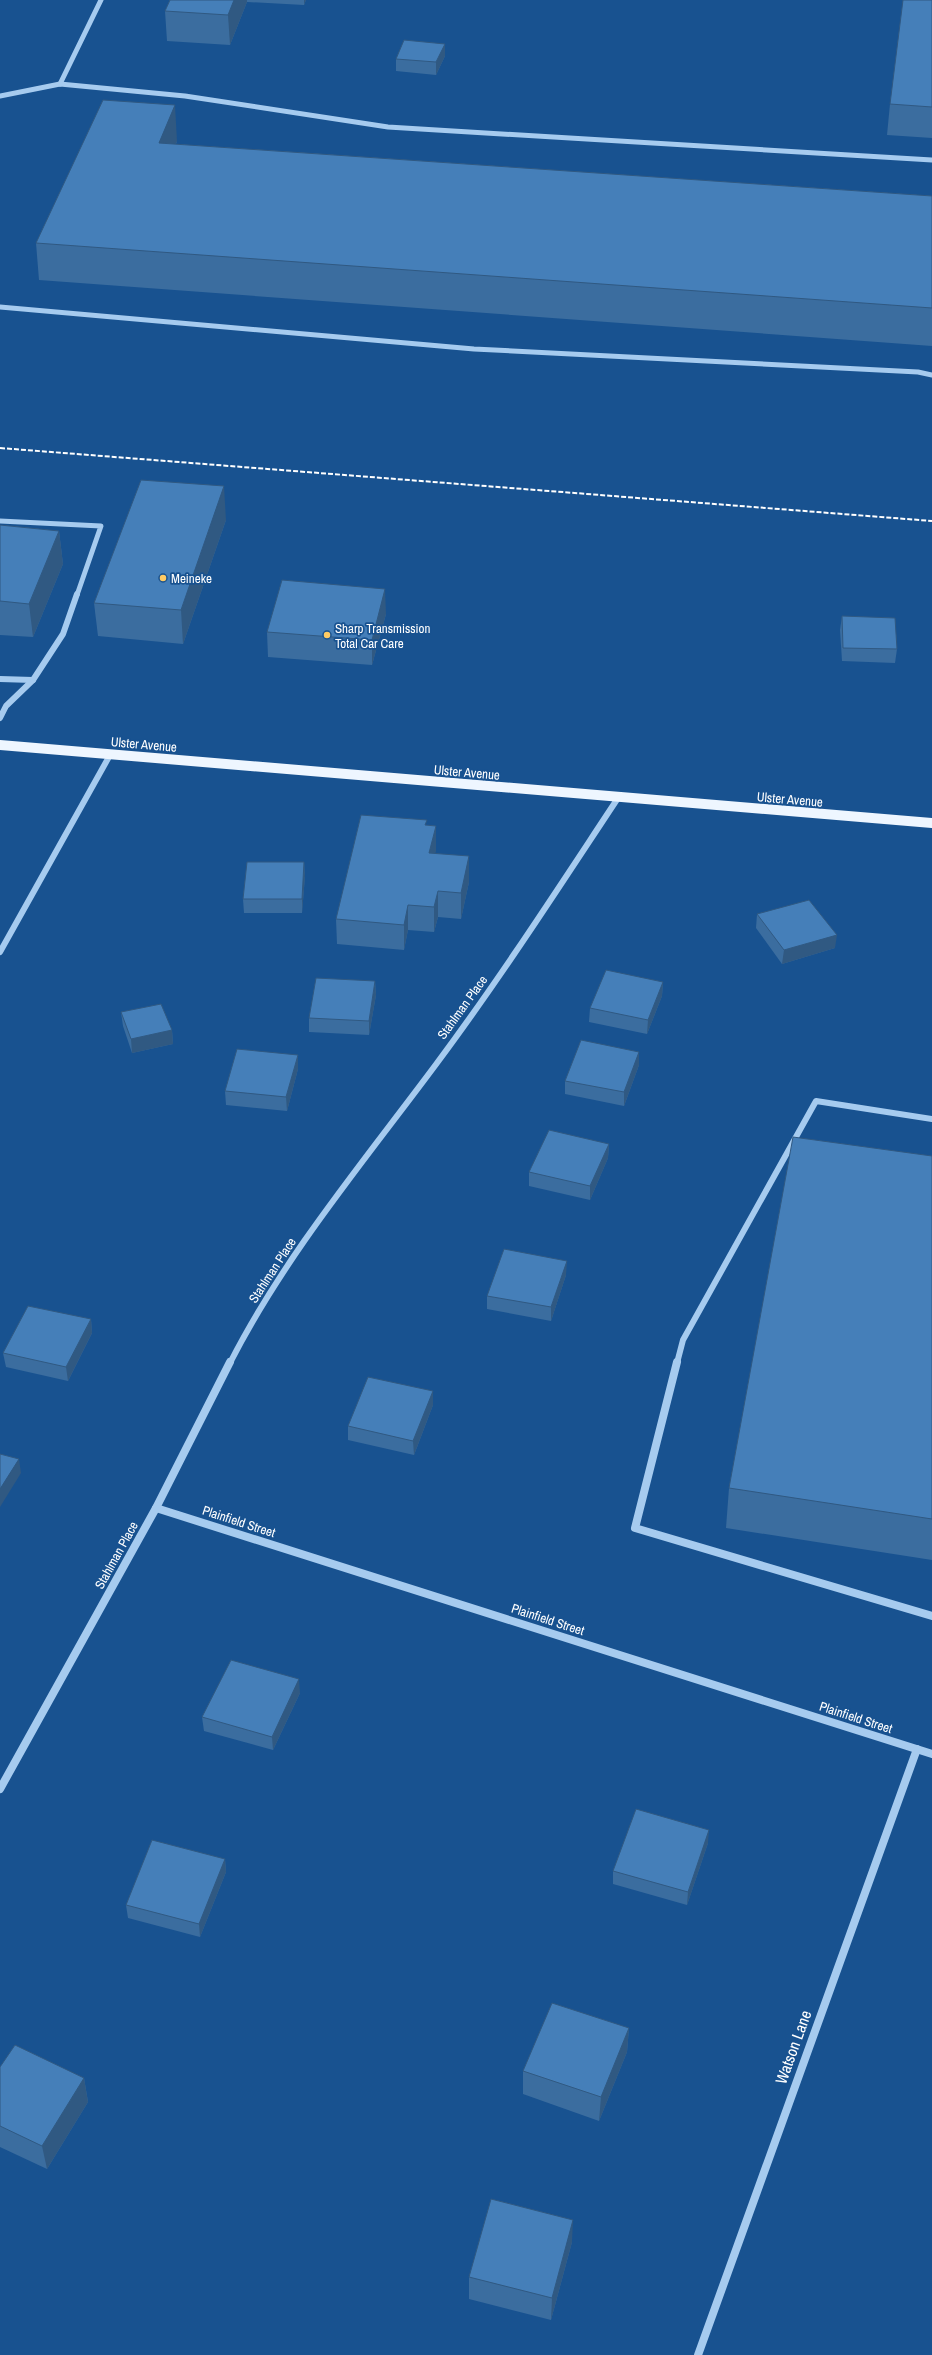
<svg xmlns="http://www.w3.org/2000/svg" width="932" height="2355" viewBox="0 0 932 2355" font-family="'Archivo Narrow',sans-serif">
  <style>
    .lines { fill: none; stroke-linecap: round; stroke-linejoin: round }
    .minor-far2 { stroke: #a6cbef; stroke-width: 5 }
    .minor-far1 { stroke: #a6cbef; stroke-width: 6 }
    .minor { stroke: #a6cbef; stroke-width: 8 }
    .major { stroke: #eef6ff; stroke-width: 10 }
    .rail { stroke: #fff; stroke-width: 2; stroke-dasharray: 5 2; stroke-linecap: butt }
    .wall { fill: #3b6d9f }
    .shaded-wall { fill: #305982 }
    .building { fill: #457fb9; stroke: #305982 }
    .poi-dot { fill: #ffcb64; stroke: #185290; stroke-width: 1.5 }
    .labels { text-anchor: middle; stroke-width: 3.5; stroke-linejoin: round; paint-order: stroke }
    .poi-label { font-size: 13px; fill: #fff; stroke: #185290; text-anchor: start }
    .street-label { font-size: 13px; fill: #fff; stroke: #185290 }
    .near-street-label { font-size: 16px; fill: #fff; stroke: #185290 }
  </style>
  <rect width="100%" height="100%" fill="#185290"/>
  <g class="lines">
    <!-- minor-far2 -->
    <g class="minor-far2">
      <polyline points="60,84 101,0"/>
      <polyline points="0,96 60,84 185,96 388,127 932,160"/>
      <polyline points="0,307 474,349 918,372 932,375"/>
      <polyline points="0,521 101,526 77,595"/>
    </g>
    <!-- minor-far1 -->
    <g class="minor-far1">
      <polyline points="0,679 33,680"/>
      <polyline points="0,718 6,706 33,680 63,634 77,594"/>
      <polyline points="0,952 110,755"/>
      <path d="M 230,1363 C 285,1255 365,1160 437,1063 C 501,977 559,887 618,798"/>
      <polyline points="677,1363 683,1340 816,1101 932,1119"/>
    </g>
    <!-- minor -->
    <g class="minor">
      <polyline points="677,1362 635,1528 932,1616"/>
      <polyline points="156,1508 932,1754"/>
      <polyline points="0,1789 156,1508 230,1362"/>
      <polyline points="698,2355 917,1749"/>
    </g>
    <!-- major -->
    <polyline class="major" points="0,745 932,823"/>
    <!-- rail -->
    <polyline class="rail" points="0,448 932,521"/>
  </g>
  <!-- wall -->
  <g class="wall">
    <polygon points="170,0 306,0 304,5 247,2 230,45 167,41 165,11"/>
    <polygon points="932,0 932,138 887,135 890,104"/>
    <polygon points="445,56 436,75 396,71 396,59"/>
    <polygon points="177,141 176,144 932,196 932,346 39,280 36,243"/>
    <polygon points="226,520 183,644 98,636 94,603"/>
    <polygon points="0,525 59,531 63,564 33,637 0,635"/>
    <polygon points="386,614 372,665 268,657 267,632"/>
    <polygon points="842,616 897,649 895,663 842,661 840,630"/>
    <polygon points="427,825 436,826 435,853 469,882 461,919 438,917 434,932 408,930 404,950 337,944 336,919"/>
    <polygon points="304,862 305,876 302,913 244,913 243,899"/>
    <polygon points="757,914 835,948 782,964 756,928"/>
    <polygon points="375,981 376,995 369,1035 309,1032 309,1018"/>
    <polygon points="663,982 662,996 647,1034 589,1022 590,1008"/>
    <polygon points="121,1012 172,1030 173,1044 132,1053 123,1026"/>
    <polygon points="298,1055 298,1069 287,1111 226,1105 225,1091"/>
    <polygon points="639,1065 624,1106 565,1094 565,1081"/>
    <polygon points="609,1144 608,1158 590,1200 529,1186 529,1172"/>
    <polygon points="932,1156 932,1560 726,1528 729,1488"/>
    <polygon points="566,1275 551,1321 487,1309 487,1296"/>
    <polygon points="91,1319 92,1333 68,1381 6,1367 3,1353"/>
    <polygon points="433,1405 414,1455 348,1440 348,1426"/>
    <polygon points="300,1693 273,1750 204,1731 202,1717"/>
    <polygon points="708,1843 687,1905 613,1884 613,1871"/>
    <polygon points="225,1859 226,1872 200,1937 128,1918 126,1905"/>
    <polygon points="629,2028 627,2052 599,2121 523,2094 523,2071"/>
    <polygon points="0,2067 84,2078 88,2102 47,2169 0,2147"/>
    <polygon points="572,2242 551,2320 469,2299 469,2277"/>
  </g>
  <!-- shaded-wall -->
  <g class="shaded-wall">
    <polygon points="234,0 247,0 247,2 230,45 228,15"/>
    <polygon points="304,0 306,0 304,5"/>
    <polygon points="445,44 445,56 436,75 436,62"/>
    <polygon points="175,105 177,141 161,179 159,143"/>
    <polygon points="224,486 226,520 183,644 181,610"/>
    <polygon points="59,531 63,564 33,637 29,604"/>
    <polygon points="385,589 386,614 372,665 372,640"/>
    <polygon points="436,826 436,851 429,878 429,853"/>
    <polygon points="469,856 469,882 461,919 461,893"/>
    <polygon points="304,862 305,876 302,913 302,899"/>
    <polygon points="438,891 438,917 434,932 434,907"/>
    <polygon points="408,905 408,930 404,950 404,925"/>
    <polygon points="837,935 835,948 782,964 784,950"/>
    <polygon points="375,981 376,995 369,1035 369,1021"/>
    <polygon points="663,982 662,996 647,1034 648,1020"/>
    <polygon points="172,1030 173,1044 132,1053 131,1039"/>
    <polygon points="639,1052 639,1065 624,1106 624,1092"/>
    <polygon points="298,1055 298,1069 287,1111 286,1097"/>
    <polygon points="609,1144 608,1158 590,1200 590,1186"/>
    <polygon points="567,1261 566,1275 551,1321 551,1307"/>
    <polygon points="91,1319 92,1333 68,1381 66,1367"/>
    <polygon points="433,1391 433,1405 414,1455 413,1441"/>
    <polygon points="19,1459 21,1473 0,1507 0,1489"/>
    <polygon points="299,1679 300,1693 273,1750 272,1737"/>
    <polygon points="709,1830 708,1843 687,1905 688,1892"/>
    <polygon points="225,1859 226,1872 200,1937 199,1924"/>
    <polygon points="629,2028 627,2052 599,2121 601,2097"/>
    <polygon points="84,2078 88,2102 47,2169 42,2146"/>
    <polygon points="573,2220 572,2242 551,2320 552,2298"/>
  </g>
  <!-- building -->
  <g class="building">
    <polygon points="170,0 234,0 228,15 165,11"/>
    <polygon points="903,0 932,0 932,107 890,104"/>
    <polygon points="404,40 445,44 436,62 396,59"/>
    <polygon points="103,100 175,105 159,143 932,196 932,308 36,243"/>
    <polygon points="141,480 224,486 181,610 94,603"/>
    <polygon points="0,525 59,531 29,604 0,601"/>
    <polygon points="282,580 385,589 372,640 267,632"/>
    <polygon points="842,616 895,618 897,649 843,648"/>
    <polygon points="361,815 427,820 425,825 436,826 429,853 469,856 461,893 438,891 434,907 408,905 404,925 336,919"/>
    <polygon points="247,862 304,862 302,899 243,899"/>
    <polygon points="809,900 837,935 784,950 757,914"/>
    <polygon points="606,970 663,982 648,1020 590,1008"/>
    <polygon points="316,978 375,981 369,1021 309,1018"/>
    <polygon points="161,1004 172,1030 131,1039 121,1012"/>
    <polygon points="581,1040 639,1052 624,1092 565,1081"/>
    <polygon points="237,1049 298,1055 286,1097 225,1091"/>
    <polygon points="549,1130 609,1144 590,1186 529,1172"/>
    <polygon points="793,1137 932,1156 932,1519 729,1488"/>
    <polygon points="504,1249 567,1261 551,1307 487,1296"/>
    <polygon points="28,1306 91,1319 66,1367 3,1353"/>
    <polygon points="368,1377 433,1391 413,1441 348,1426"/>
    <polygon points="0,1454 19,1459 0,1489"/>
    <polygon points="231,1660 299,1679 272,1737 202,1717"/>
    <polygon points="636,1809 709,1830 688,1892 613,1871"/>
    <polygon points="152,1840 225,1859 199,1924 126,1905"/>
    <polygon points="552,2003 629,2028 601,2097 523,2071"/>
    <polygon points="15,2045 84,2078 42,2146 0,2126 0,2067"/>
    <polygon points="491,2199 573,2220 552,2298 469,2277"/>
  </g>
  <!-- markers -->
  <g class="poi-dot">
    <circle cx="163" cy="578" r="4"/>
    <circle cx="327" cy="635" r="4"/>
  </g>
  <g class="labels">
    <!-- poi labels -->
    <g class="poi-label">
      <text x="171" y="583">Meineke</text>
      <text x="335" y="633">Sharp Transmission<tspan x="335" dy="15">Total Car Care</tspan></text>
    </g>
    <!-- street labels -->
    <g class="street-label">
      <text transform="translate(144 744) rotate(5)" y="5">Ulster Avenue</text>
      <text transform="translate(467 772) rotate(5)" y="5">Ulster Avenue</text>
      <text transform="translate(790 799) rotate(5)" y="5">Ulster Avenue</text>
      <text transform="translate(462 1007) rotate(-54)" y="5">Stahlman Place</text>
      <text transform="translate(272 1270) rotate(-57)" y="5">Stahlman Place</text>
      <text transform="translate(239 1521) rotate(18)" y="5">Plainfield Street</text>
      <text transform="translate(116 1555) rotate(-61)" y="5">Stahlman Place</text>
      <text transform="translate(548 1619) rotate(18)" y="5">Plainfield Street</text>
      <text transform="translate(856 1717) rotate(18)" y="5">Plainfield Street</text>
    </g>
    <!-- near-street labels -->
    <g class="near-street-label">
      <text transform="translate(793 2047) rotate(-70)" y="6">Watson Lane</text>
    </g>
  </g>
</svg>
